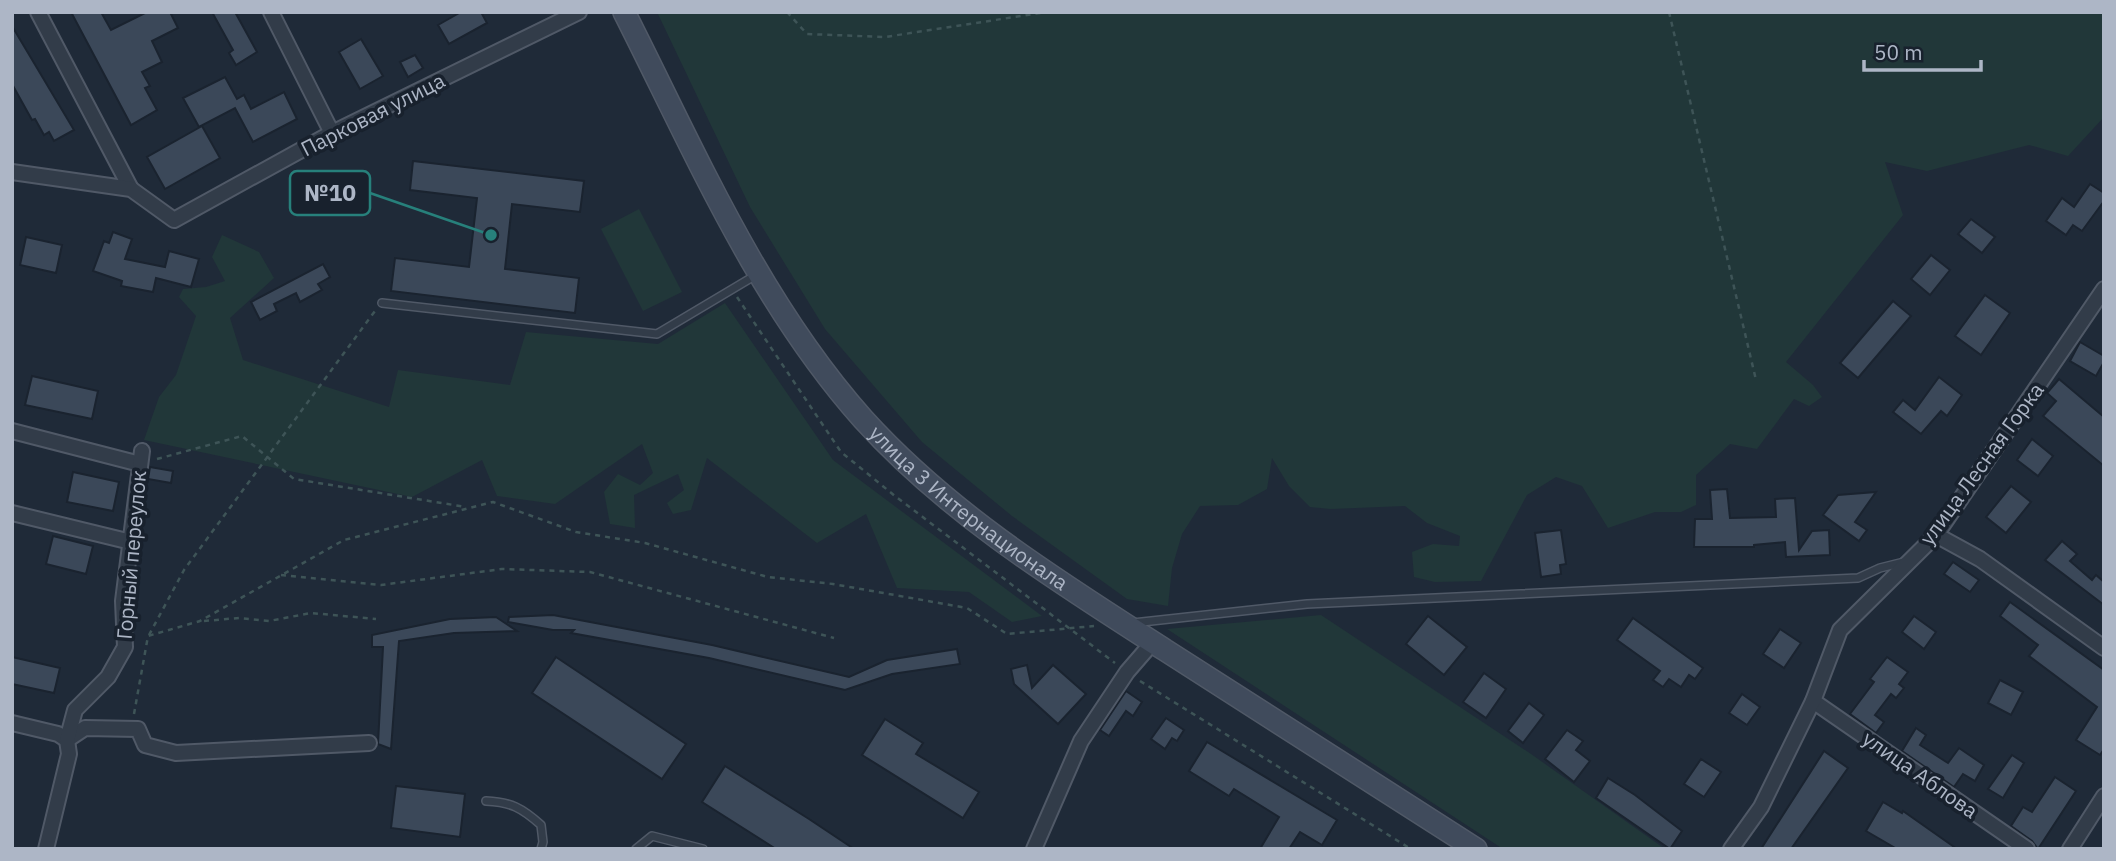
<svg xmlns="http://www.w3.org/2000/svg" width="2116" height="861" viewBox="0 0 2116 861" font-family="'IBM Plex Sans',sans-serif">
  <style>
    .green { fill: #213739 }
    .building { fill: #3b4859; stroke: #1a232f; stroke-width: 2 }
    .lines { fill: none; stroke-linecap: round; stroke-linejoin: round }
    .service-casing { stroke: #505967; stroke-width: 10 }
    .minor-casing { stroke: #505967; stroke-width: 18 }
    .secondary-casing { stroke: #505967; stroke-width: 24 }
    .path { stroke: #3e5457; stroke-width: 2.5; stroke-dasharray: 5 5; stroke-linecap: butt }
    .service { stroke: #323c49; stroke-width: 7 }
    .minor { stroke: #323c49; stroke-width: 14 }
    .secondary { stroke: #404b5c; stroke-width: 21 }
    .labels { text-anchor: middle; stroke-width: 7; stroke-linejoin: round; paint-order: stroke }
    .street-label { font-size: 21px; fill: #adb6c6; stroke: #18212d }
    .leader { fill: none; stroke: #27807b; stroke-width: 2.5 }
    .callout-dot { fill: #27807b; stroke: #18212d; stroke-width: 2.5 }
    .callout { fill: #18212d; stroke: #27807b; stroke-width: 2.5 }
    .callout-label { font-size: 23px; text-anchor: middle; font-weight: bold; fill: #adb6c6 }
  </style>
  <rect width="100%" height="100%" fill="#1f2a38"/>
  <!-- green -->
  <g class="green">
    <polygon points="657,12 2104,12 2104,117 2068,156 2029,145 1927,171 1885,162 1903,215 1786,362 1813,385 1822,397 1809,406 1794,399 1757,449 1730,444 1696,475 1696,505 1681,512 1655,512 1608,528 1582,486 1556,477 1527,495 1481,581 1435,582 1414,577 1412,552 1433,544 1459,546 1460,536 1427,523 1405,506 1331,509 1310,507 1289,486 1272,458 1267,489 1238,505 1200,506 1182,534 1172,568 1168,606 1127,599 1012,516 922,442 825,329 750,207"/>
    <polygon points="639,209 682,292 643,311 601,229"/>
    <polygon points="222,235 259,252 274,278 230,318 243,360 389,407 398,370 510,385 526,332 658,344 725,303 833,460 1042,616 1012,622 969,592 897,588 866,514 817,543 707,458 691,510 673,514 667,503 684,490 678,474 634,495 635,528 610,524 604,492 618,474 640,485 653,473 642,444 555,504 497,496 482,460 412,497 144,440 159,397 176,375 196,316 179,297 183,289 206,287 225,281 212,257"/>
    <polygon points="1321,615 1531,754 1665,849 1503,849 1167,629"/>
  </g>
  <!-- building -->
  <g class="building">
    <polygon points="71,12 101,12 111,30 147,12 170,12 178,28 152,41 162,62 142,72 150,86 145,88 157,110 131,125"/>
    <polygon points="212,12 235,12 257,52 236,65 229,53 233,50"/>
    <polygon points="461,12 481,12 487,23 449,44 438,25"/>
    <polygon points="12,26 74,130 54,141 49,132 44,135 35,119 32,120 12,84"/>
    <polygon points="361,39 383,76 360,89 339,52"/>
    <polygon points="415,55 423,68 408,77 400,62"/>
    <polygon points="225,77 237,99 244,95 251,109 284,92 297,119 253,142 235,108 199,127 183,98"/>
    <polygon points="202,126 220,158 165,189 147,157"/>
    <polygon points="413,161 584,181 580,212 512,204 505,269 579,278 575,313 391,291 395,258 469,267 477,198 410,190"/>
    <polygon points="2090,184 2104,193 2104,201 2082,231 2073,225 2066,235 2046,221 2062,198 2074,207"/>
    <polygon points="1971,219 1995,237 1982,253 1958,234"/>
    <polygon points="113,232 132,239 125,259 165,267 169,251 199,259 191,287 156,278 153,292 121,286 122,281 93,271 104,241 109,243"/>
    <polygon points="26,237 62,245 56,273 20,265"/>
    <polygon points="1931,255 1950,270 1930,295 1911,279"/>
    <polygon points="323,264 330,277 318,284 322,290 300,302 296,293 274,304 277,311 260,320 251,302"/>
    <polygon points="1985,295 2010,313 1981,355 1955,336"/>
    <polygon points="1893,301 1911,316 1858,378 1840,363"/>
    <polygon points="2080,342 2104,356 2104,362 2096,376 2070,361"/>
    <polygon points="32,376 98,391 92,419 25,405"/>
    <polygon points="1939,377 1962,395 1947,416 1941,411 1921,434 1893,412 1903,400 1915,410"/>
    <polygon points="2059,379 2104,417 2104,466 2043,416 2056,401 2047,393"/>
    <polygon points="2032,439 2053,456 2038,476 2017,460"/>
    <polygon points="150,467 173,471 171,483 148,479"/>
    <polygon points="73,472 119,482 113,511 67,502"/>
    <polygon points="2011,486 2031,502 2006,533 1986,517"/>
    <polygon points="1727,489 1730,518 1776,517 1775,499 1795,498 1799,550 1812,531 1829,530 1830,555 1786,557 1785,542 1754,545 1754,547 1694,547 1695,519 1712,519 1710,490"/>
    <polygon points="1876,492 1855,522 1867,530 1859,541 1823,515 1838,495"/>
    <polygon points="1561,530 1566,564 1560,565 1561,574 1541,577 1535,533"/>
    <polygon points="53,536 93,546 86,574 46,564"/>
    <polygon points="2062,541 2077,554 2070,561 2092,580 2096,575 2104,582 2104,605 2045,560"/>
    <polygon points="1953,562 1979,580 1970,592 1944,574"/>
    <polygon points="2010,602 2104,670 2104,749 2100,755 2076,740 2097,707 2029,656 2038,645 2000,616"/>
    <polygon points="553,615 712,645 849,677 887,660 957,649 960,664 892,674 845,690 709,658 571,633 574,630 553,630 508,622 509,617"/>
    <polygon points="1428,616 1467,647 1444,675 1406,644"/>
    <polygon points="1914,616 1936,632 1924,649 1902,632"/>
    <polygon points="496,617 517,631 454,633 399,641 391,749 378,744 383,647 372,647 372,635 450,619"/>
    <polygon points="1633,618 1703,668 1695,679 1689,675 1681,687 1669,679 1663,687 1653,680 1660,671 1617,640"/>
    <polygon points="1780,629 1801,643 1784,668 1763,654"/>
    <polygon points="12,657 60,668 54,693 12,684"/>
    <polygon points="556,657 686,744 662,779 532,693"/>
    <polygon points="1887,657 1908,672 1899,684 1904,688 1896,698 1891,694 1875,715 1884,722 1876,733 1850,714 1874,682 1870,679"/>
    <polygon points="1027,665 1032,688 1053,665 1086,694 1058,724 1014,684 1011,669"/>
    <polygon points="1484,673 1506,689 1486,718 1463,702"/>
    <polygon points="2000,680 2023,692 2011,715 1988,703"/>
    <polygon points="1126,691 1142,702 1133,716 1126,711 1109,736 1100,730"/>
    <polygon points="1742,694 1760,707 1747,725 1729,713"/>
    <polygon points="1529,703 1544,715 1523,743 1508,731"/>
    <polygon points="1166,718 1184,730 1177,741 1172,738 1165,749 1151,739"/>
    <polygon points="885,719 923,743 916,754 979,792 963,818 862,755"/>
    <polygon points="1916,728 1926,735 1920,745 1948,763 1959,748 1984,765 1975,781 1963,774 1954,787 1902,751"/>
    <polygon points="1567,730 1583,741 1576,750 1590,761 1574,782 1545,759"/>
    <polygon points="1207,742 1337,820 1322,845 1300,832 1289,849 1260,849 1279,817 1234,789 1229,796 1189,771"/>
    <polygon points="1824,751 1848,768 1791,849 1761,849"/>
    <polygon points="2012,755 2024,763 2003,798 1988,789"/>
    <polygon points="1701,759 1721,772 1704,797 1684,784"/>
    <polygon points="725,766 809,819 854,849 776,849 702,802"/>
    <polygon points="2055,777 2076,791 2038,849 2032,841 2011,826 2023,807 2032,812"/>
    <polygon points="1608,778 1635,795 1682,831 1670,849 1596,798"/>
    <polygon points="396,786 465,794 460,837 391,828"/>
    <polygon points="1883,802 1902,813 1903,811 1957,849 1897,849 1866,831"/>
  </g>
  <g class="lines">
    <!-- service casing -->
    <g class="service-casing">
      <g id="service">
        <polyline points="382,303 657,334 756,275"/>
        <polyline points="1133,623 1307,604 1858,578 1880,568 1904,562"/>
        <path d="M 486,801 C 511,802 522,808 541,825 L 543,842 L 541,849"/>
        <polyline points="636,849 652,836 703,849"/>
      </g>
    </g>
    <!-- minor casing -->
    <g class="minor-casing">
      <g id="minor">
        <polyline points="38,12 131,189"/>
        <polyline points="271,12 332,133"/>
        <polyline points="12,172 131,189 174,220 332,133 579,12"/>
        <polyline points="12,431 140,464"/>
        <polyline points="12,513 131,542"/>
        <polyline points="1936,535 1980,559 2104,648"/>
        <polyline points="1813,701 2027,849"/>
        <polyline points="12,723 58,734 67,740 85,728 138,729 145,745 176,753 369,743"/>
        <polyline points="46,849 69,754 67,740 75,710 108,677 125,647 123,601 142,451"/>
        <polyline points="1034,849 1081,741 1127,672 1153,642"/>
        <polyline points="1731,849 1761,807 1813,701 1840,630 1936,535 2104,289"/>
        <polyline points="2070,849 2104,796"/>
      </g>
    </g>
    <!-- secondary casing -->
    <g class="secondary-casing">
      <g id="secondary">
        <path id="s1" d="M 624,12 C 695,152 758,301 863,419 C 949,514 1059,582 1165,650 C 1269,716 1373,782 1476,849"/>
      </g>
    </g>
    <!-- path -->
    <g class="path">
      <polyline points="787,12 807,34 885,37 1047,12"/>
      <polyline points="1669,12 1756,380"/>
      <polyline points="737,297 841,452 895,496 1115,663"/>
      <polyline points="157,459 242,436 294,479 466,507"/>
      <polyline points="281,575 381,585 502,569 590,572 834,638"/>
      <polyline points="204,621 239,618 269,621 311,613 376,619"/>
      <polyline points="149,635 184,570 375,311"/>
      <polyline points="1140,681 1411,849"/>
      <polyline points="134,714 148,636 200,621 344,540 493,502 576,532 645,543 768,577 833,584 967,608 1007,634 1094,626"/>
    </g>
    <!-- service -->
    <use href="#service" class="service"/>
    <!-- minor -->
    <use href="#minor" class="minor"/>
    <!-- secondary -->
    <use href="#secondary" class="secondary"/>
  </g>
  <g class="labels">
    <!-- street labels -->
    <g class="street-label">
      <text transform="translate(373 115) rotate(-27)" y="7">Парковая улица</text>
      <text transform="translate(1982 464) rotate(-54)" y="7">улица Лесная Горка</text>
      <text dy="7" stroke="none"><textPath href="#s1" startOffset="612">улица 3 Интернационала</textPath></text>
      <text transform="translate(132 555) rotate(-85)" y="7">Горный переулок</text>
      <text transform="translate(1920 775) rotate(35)" y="7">улица Аблова</text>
    </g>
  </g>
  <!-- callouts -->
  <path class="leader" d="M491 235L370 193"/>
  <circle class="callout-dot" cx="491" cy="235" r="7"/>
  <rect class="callout" x="290" y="171" width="80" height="44" rx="7"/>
  <g class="callout-label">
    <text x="330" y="201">№10</text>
  </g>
  <!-- border -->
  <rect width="2116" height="861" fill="none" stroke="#adb6c6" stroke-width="28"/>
  <!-- scale -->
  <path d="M1864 60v10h117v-10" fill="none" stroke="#adb6c6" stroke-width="3.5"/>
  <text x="1874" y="60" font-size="21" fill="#adb6c6" stroke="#18212d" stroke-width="5" paint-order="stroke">50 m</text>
</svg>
